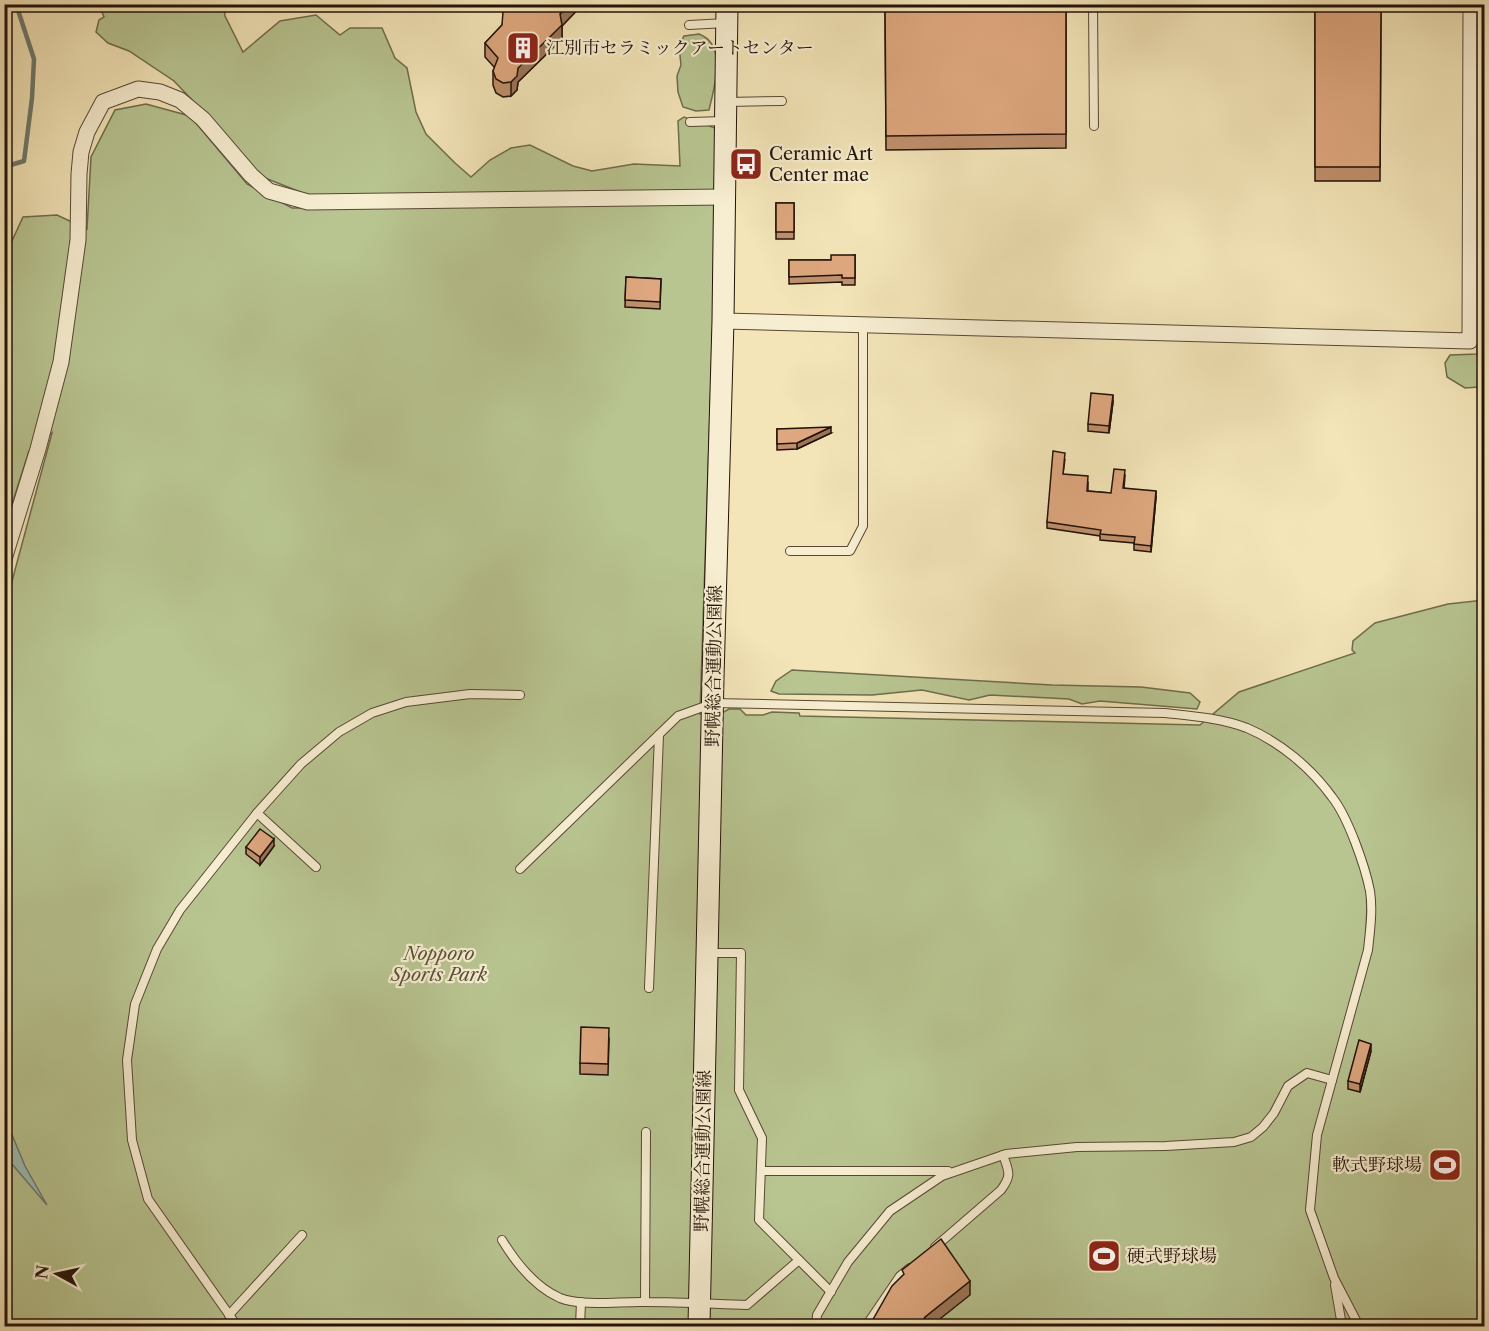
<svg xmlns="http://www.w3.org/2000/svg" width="1489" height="1331" viewBox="0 0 1489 1331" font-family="'Libre Caslon Text','Noto Serif JP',serif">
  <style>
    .green { fill: #b8c591; stroke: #6e6c4c; stroke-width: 1.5 }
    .water { fill: #9cbeb4; stroke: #6c796f; stroke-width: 1.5 }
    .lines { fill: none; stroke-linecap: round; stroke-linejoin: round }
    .stream { stroke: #6c796f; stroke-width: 4.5 }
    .service-casing { stroke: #574734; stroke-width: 10 }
    .minor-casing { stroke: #574734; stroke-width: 17 }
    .secondary-casing { stroke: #231208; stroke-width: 23 }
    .service { stroke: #f7eed1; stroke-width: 8 }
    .minor { stroke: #f7eed1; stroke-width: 15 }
    .secondary { stroke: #f7eed1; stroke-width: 21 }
    .wall { fill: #bf906c; stroke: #231208; stroke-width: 1.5 }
    .shaded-wall { fill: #9b7558; stroke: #231208; stroke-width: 1.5 }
    .building { fill: #dea77e; stroke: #231208; stroke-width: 1.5 }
    .labels { text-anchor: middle; stroke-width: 4.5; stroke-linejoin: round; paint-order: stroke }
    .poi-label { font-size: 18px; fill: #231208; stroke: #f7eed1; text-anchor: start }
    .street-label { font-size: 18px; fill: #231208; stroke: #f7eed1 }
    .park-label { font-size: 18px; font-style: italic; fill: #575138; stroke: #f7eed1 }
  </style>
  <rect width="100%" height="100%" fill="#f3e5b8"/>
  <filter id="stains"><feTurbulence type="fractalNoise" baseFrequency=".00333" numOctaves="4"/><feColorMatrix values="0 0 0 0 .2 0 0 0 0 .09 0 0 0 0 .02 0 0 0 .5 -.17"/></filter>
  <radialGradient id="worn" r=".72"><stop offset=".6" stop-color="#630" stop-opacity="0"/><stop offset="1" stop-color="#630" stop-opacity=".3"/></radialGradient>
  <!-- green -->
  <g class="green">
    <polygon points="99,5 224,5 225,16 243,52 280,21 316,15 340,35 350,28 382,28 395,58 407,68 416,112 426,134 455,163 471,177 490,160 511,148 530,145 573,166 592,171 634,164 680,166 678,121 684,117 715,128 719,140 700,714 720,714 729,709 740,709 746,715 763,715 772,712 799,713 800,716 1200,725 1239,692 1355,653 1352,650 1353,641 1375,623 1448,604 1484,600 1484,1326 5,1326 5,607 52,433 29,451 5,526 5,256 23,217 57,215 87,229 91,157 115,110 146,104 190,116 247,184 292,208 368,208 308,195 265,178 244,166 216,125 174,81 129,51 108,43 96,32 99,20 104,17"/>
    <path d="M 699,34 C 728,45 714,88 709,110 L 696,111 L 683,107 L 678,92 L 677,76 L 681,65 L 679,46 L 684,36 Z"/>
    <polygon points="1479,181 1484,181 1484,446 1479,387 1465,388 1447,377 1445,363 1450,355 1477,354"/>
    <polygon points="792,670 1052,685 1141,687 1190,693 1200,702 1197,709 1100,701 1082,704 1069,699 990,695 969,700 922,690 872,695 779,694 771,691 776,681"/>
  </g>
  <!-- water -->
  <polygon class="water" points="5,1118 25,1166 47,1205 5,1156"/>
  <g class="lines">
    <!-- stream -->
    <polyline class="stream" points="4,167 24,161 32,98 34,59 16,4"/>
    <!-- service casing -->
    <g class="service-casing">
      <g id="service">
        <polyline points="1093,4 1094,126"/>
        <polyline points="689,25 726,23"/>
        <polyline points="727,102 782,101"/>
        <polyline points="690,122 724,121"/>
        <polyline points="790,551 850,551 863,526 863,325"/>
        <polyline points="257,813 316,867"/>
        <path d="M 520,869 L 678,716 L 714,703 L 1165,713 C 1192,716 1221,718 1247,728 C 1280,742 1311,768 1332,797 C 1348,817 1365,866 1370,891 C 1373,910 1370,931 1368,950 L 1317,1135 L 1310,1210 L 1334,1278 L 1359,1326"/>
        <polyline points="709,953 741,953 739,1090 762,1138 759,1220 831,1292"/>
        <polyline points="649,988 659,735"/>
        <polyline points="761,1171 948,1171"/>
        <path d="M 502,1240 C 516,1263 535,1287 560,1298 C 583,1307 621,1301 646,1302 C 680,1302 714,1304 747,1305 L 799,1260"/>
        <path d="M 935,1247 L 1001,1190 C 1012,1175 1009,1172 1003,1155"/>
        <polyline points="1335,1285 1342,1326"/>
        <polyline points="645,1302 646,1132"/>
        <polyline points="229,1315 302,1235"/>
        <polyline points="237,1326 148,1199 132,1140 127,1060 135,1004 157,949 180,910 257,813 301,764 339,732 372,713 406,702 470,694 520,695"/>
        <polyline points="580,1326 581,1302"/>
        <polyline points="816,1326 817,1315 848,1262 890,1211 942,1176 1006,1154 1077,1147 1166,1146 1234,1142 1251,1137 1263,1127 1274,1113 1288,1086 1307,1073 1332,1080"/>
        <polyline points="866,1326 900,1276 910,1268"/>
      </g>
    </g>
    <!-- minor casing -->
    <g class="minor-casing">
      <g id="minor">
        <polyline points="723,321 1470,341 1471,4"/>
        <polyline points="4,559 38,449 61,362 78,240 79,174 81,152 87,132 103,102 138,89 160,92 180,100 203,119 251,175 269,191 308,202 724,197"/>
      </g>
    </g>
    <!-- secondary casing -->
    <g class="secondary-casing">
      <polyline id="secondary" points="699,1326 713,678 723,321 727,4"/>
    </g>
    <!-- service -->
    <use href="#service" class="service"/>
    <!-- minor -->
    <use href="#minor" class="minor"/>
    <!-- secondary -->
    <use href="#secondary" class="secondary"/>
  </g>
  <!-- wall -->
  <g class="wall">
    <polygon points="496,4 583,4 562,26 562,39 518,82 517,90 511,96 503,97 496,93 493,85 493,71 495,68 485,57 485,43 502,25 510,5"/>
    <polygon points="885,4 1066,4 1066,148 886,150"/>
    <polygon points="1315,10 1381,10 1380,181 1315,181"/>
    <rect x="776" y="203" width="18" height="36"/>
    <polygon points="855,255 855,285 842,285 842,282 789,284 789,260 831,260"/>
    <polygon points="626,277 661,279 660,309 625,307"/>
    <polygon points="1113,402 1109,433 1088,431 1088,424"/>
    <polygon points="777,429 831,433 797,449 777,450"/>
    <polygon points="1065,459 1063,474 1088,482 1088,491 1111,493 1125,476 1124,488 1156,497 1151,552 1134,550 1134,543 1100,540 1100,536 1047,528 1047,522"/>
    <polygon points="274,846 260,865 246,854 246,847"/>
    <polygon points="609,1039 608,1075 580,1074 580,1063"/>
    <polygon points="1371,1051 1360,1092 1348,1089 1348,1081"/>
  </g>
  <!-- shaded-wall -->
  <g class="shaded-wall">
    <polygon points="569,4 583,4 562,26 562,39 518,82 517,90 511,96 511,82 518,68 560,14"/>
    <polygon points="1113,395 1113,402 1109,433 1109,426"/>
    <polygon points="831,427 831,433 797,449 797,443"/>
    <polygon points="1156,491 1156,497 1151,552 1151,546"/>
    <polygon points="274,839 274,846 260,865 260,857"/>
    <polygon points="1371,1044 1371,1051 1360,1092 1360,1084"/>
    <polygon points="970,1281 970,1295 931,1326 919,1326 925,1317"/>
  </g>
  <!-- building -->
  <g class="building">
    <polygon points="510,4 569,4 560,14 562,25 518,68 517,76 511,82 503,83 496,79 493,71 498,58 485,43 502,25 503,12"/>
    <polygon points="885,4 1066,4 1066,134 886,136"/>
    <polygon points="1315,10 1381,10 1380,167 1315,167"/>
    <rect x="776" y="203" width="18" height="29"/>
    <polygon points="831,255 855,255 855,278 842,278 842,275 789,277 789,260 831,260"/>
    <polygon points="626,277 661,279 660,302 625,300"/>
    <polygon points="1091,393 1113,395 1109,426 1088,424"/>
    <polygon points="831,427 797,443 777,444 777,429"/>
    <polygon points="1053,451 1065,453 1063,474 1088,476 1087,491 1111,493 1114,469 1125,470 1123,488 1156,491 1151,546 1134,544 1135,537 1100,534 1101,530 1047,522"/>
    <polygon points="260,829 274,839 260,857 246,847"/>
    <polygon points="581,1027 609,1028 608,1064 580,1063"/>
    <polygon points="1359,1040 1371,1044 1360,1084 1348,1081"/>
    <polygon points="941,1239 970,1281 925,1317 919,1326 871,1326 871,1323 892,1286 904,1274 902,1270"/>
  </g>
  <!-- icons -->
  <defs>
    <g id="building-square" transform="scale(1.725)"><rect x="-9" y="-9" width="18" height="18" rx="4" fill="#8f2418" stroke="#f7eed1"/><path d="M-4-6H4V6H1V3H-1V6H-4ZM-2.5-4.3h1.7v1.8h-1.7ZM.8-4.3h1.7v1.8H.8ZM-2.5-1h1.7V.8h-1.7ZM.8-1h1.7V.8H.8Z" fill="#fff"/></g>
    <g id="bus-square" transform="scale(1.725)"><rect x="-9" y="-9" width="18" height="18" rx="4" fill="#8f2418" stroke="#f7eed1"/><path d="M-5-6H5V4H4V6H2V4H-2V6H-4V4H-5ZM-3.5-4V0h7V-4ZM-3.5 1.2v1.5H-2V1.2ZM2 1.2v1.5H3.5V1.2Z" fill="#fff"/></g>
    <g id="stadium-square" transform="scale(1.725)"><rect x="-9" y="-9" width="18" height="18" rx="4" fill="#8f2418" stroke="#f7eed1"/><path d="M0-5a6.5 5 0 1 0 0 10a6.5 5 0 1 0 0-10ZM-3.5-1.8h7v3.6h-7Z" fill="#fff"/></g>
  </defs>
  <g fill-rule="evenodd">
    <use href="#building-square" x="523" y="48"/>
    <use href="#bus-square" x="746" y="164"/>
    <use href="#stadium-square" x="1445" y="1165"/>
    <use href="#stadium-square" x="1104" y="1256"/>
  </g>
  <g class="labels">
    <!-- poi labels -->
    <g class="poi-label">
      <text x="546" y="54">江別市セラミックアートセンター</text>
      <text x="769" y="160">Ceramic Art<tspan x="769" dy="21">Center mae</tspan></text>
      <text x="1422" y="1171" text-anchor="end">軟式野球場</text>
      <text x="1127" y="1262">硬式野球場</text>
    </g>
    <!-- street labels -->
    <g class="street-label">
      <text transform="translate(714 666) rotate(-89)" y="6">野幌総合運動公園線</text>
      <text transform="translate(703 1151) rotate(-89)" y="6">野幌総合運動公園線</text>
    </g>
    <!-- park labels -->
    <g class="park-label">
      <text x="439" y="960">Nopporo<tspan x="439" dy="21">Sports Park</tspan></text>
    </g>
  </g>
  <!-- margin -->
  <rect width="1489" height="1331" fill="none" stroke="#f3e5b8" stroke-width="24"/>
  <rect x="6" y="6" width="1477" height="1319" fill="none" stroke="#231208" stroke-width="3"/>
  <rect x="12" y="12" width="1465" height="1307" fill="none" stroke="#231208" stroke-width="1.5"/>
  <!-- north arrow -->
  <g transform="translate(57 1274) rotate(278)" stroke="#f7eed1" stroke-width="4.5" paint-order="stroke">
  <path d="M0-4.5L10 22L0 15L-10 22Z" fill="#231208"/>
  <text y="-9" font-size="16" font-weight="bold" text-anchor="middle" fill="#231208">N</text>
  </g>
  <rect width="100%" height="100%" filter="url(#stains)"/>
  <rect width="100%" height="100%" fill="url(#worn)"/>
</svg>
